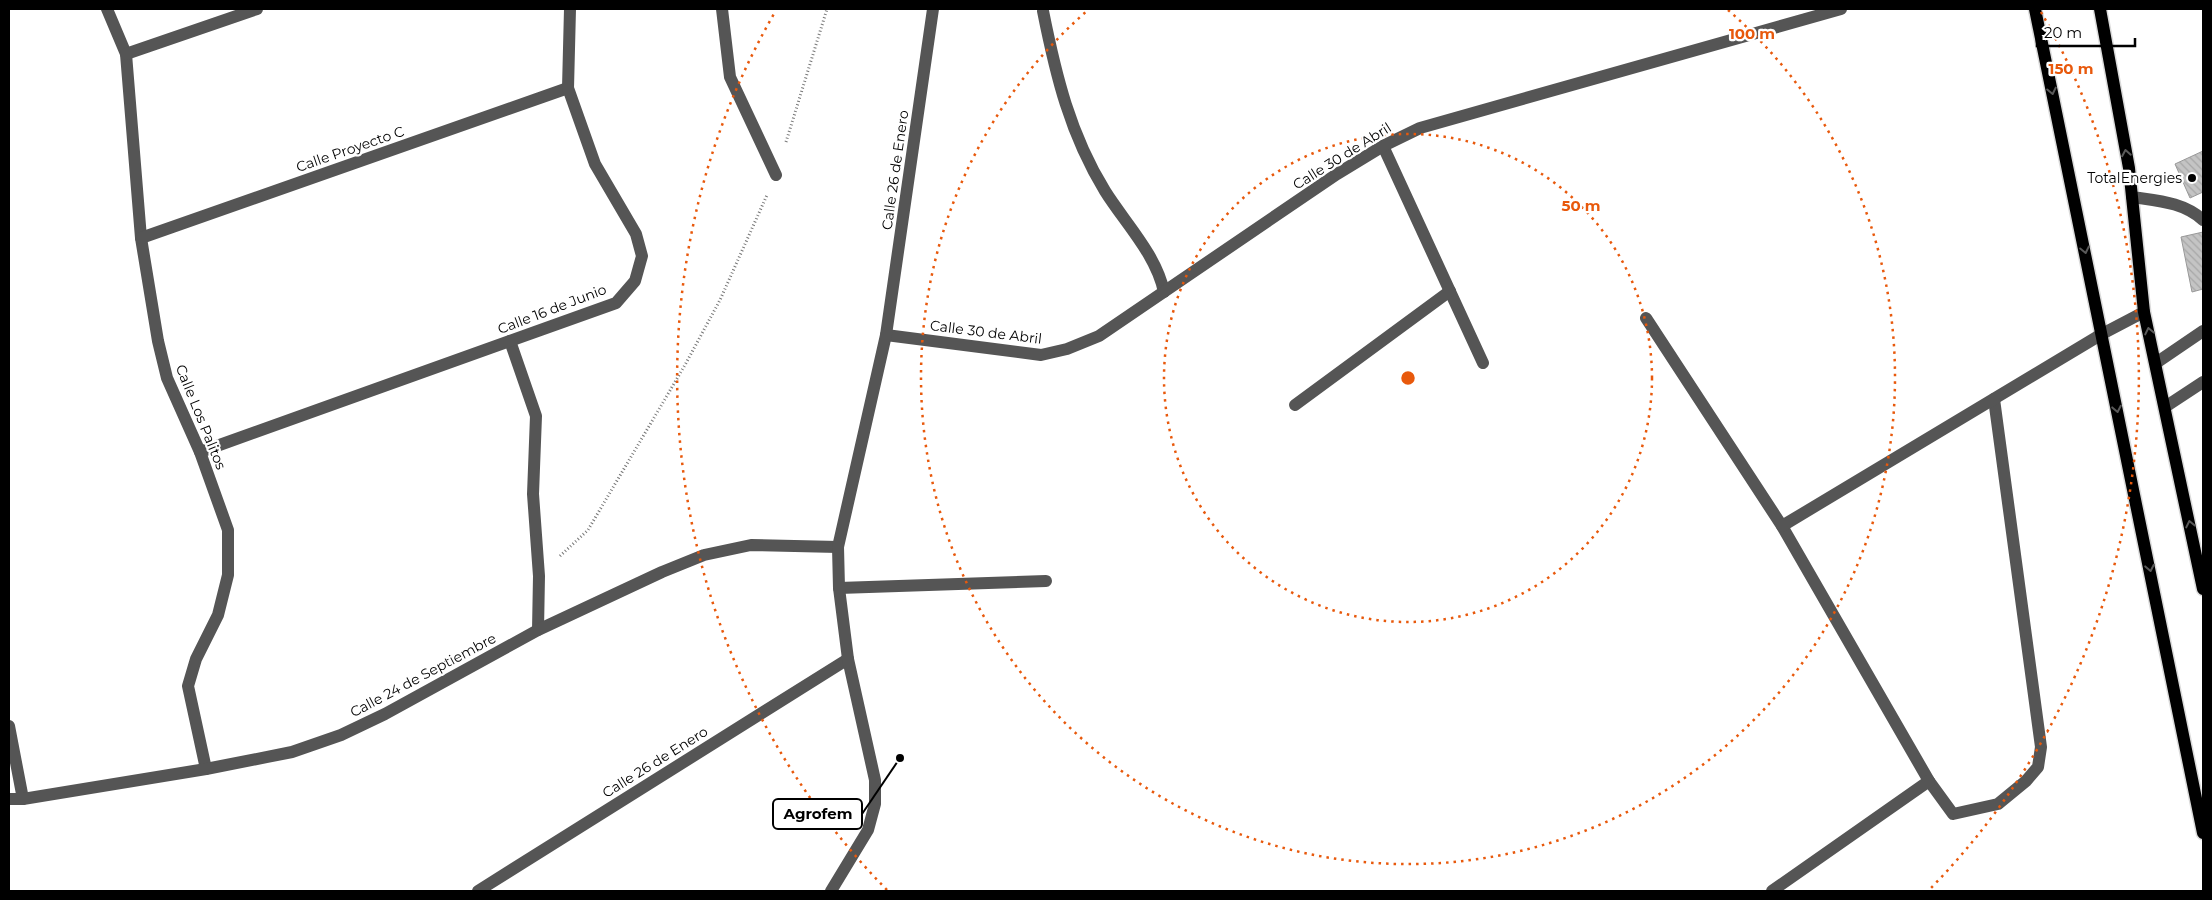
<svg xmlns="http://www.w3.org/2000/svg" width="2212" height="900" viewBox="0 0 2212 900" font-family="Montserrat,sans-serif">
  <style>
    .building { fill: url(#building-back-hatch); stroke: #999 }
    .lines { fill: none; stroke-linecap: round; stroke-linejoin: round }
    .major-casing { stroke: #dbdbdb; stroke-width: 15 }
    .path { stroke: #777; stroke-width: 3; stroke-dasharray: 1 2.5; stroke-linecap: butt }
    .minor { stroke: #555; stroke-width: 12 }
    .major { stroke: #000; stroke-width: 12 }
    .oneway { stroke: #595959 }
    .ring { fill: none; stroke: #e8590c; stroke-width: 2.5; stroke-dasharray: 2.5 5 }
    .poi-dot { fill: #000; stroke: #fff; stroke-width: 2 }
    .labels { text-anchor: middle; stroke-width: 4.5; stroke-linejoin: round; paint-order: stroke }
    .street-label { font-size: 14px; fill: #000; stroke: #fff }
    .poi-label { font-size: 14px; fill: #000; stroke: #fff; text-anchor: end }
    .centre { fill: #e8590c; stroke: #fff; stroke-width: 2.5 }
    .ring-label { font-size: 15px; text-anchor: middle; font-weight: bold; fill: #e8590c; stroke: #fff; stroke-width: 4.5; stroke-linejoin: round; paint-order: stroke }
    .leader { fill: none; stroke: #000; stroke-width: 2 }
    .callout-dot { fill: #000; stroke: #fff; stroke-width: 2 }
    .callout { fill: #fff; stroke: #000; stroke-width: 2 }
    .callout-label { font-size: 15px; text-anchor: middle; font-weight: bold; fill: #000 }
  </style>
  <defs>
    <pattern id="building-back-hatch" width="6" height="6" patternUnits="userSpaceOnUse" patternTransform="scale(1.25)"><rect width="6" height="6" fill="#c4c4c4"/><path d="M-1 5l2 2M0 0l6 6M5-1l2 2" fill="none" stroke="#a7a7a7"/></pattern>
  </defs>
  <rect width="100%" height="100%" fill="#fff"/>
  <!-- building -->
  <g class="building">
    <polygon points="2203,151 2203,192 2190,198 2175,164"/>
    <polygon points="2203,232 2203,289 2192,292 2181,237"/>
  </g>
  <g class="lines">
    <!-- major casing -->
    <g class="major-casing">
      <g id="major">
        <polyline points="2035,9 2203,833"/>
        <polyline points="2100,9 2129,168 2144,312 2203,589"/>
      </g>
    </g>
    <!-- path -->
    <g class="path">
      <polyline points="786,142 827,9"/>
      <polyline points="560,556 588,530 685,365 720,300 767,195"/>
    </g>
    <!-- minor -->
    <g class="minor">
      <polyline points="107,9 126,54 141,238 158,341 167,378 200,452 228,530 228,575 218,615 196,659 188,686 206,769"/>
      <polyline points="722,9 730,77 776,175"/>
      <path d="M 1043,11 C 1056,76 1070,134 1105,191 C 1125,223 1156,254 1164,292"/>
      <polyline points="126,54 257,9"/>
      <polyline points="1383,146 1483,363"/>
      <path d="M 2132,197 C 2158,201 2183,202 2203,220"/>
      <polyline points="141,238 568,88"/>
      <polyline points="1646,318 1782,526 1929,781 1953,814 1998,804 2026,781 2038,767 2041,747 1994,399"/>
      <polyline points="886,335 1041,355 1067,349 1099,336 1337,174 1383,146 1420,128 1841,9"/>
      <polyline points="510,341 536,416 533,494 539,576 538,630"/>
      <polyline points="2156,363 2203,331"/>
      <polyline points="1295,405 1450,291"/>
      <polyline points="2165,407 2203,382"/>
      <polyline points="200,452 616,303 635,281 642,256 636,234 595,164 568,88 570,9"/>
      <polyline points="1782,526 2102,334 2144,312"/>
      <polyline points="839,588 1046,581"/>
      <polyline points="9,726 23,799"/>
      <polyline points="9,799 23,799 206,769 292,752 341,735 385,714 538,630 662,572 704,555 751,545 838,547"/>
      <polyline points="478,891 848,659"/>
      <polyline points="831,891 868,830 875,804 875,780 848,659 839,588 838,547 886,335 933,9"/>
      <polyline points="1772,891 1929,781"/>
    </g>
    <!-- major -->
    <use href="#major" class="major"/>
  </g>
  <!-- one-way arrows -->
  <defs><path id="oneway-chevron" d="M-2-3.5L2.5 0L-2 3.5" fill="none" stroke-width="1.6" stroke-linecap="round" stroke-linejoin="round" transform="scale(1.25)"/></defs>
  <g class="oneway">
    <use href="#oneway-chevron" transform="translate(2052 91) rotate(78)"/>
    <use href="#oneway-chevron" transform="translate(2126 153) rotate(-100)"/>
    <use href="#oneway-chevron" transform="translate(2085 250) rotate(78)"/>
    <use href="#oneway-chevron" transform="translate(2149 331) rotate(-102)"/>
    <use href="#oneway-chevron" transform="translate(2117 409) rotate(79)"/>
    <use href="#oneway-chevron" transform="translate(2190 524) rotate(-102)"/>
    <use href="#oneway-chevron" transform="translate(2150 568) rotate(79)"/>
  </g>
  <!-- distance rings -->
  <g class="ring">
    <circle cx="1408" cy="378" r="244"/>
    <path d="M1728 10A487 487 0 1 1 1088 10"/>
    <path d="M887 890A731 731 0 0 1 775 12M2041 12A731 731 0 0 1 1929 890"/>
  </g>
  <!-- markers -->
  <circle class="poi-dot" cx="2192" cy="178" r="5"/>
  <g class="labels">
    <!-- street labels -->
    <g class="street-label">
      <text transform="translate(350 149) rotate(-19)" y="5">Calle Proyecto C</text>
      <text transform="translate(1342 156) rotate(-32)" y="5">Calle 30 de Abril</text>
      <text transform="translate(895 170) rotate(-82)" y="5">Calle 26 de Enero</text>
      <text transform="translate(552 309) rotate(-21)" y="5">Calle 16 de Junio</text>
      <text transform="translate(986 332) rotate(7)" y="5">Calle 30 de Abril</text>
      <text transform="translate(201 417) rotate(68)" y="5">Calle Los Palitos</text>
      <text transform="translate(423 675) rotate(-28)" y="5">Calle 24 de Septiembre</text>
      <text transform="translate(655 762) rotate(-32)" y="5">Calle 26 de Enero</text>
    </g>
    <!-- poi labels -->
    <g class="poi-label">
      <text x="2182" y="183">TotalEnergies</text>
    </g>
  </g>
  <circle cx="1408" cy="378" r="8" class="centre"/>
  <g class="ring-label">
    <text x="1752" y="39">100 m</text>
    <text x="2071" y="74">150 m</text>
    <text x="1581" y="211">50 m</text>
  </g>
  <!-- callouts -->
  <path class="leader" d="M900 758L862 814"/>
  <circle class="callout-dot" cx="900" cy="758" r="5"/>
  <rect class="callout" x="773" y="799" width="89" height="30" rx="5"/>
  <g class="callout-label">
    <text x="818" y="819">Agrofem</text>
  </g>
  <!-- border -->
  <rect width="2212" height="900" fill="none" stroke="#000000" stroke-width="20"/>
  <!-- scale -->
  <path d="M2037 38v8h98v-8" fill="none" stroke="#000000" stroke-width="2.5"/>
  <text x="2044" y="38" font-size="15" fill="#000000" stroke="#ffffff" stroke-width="4" paint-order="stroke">20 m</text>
</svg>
